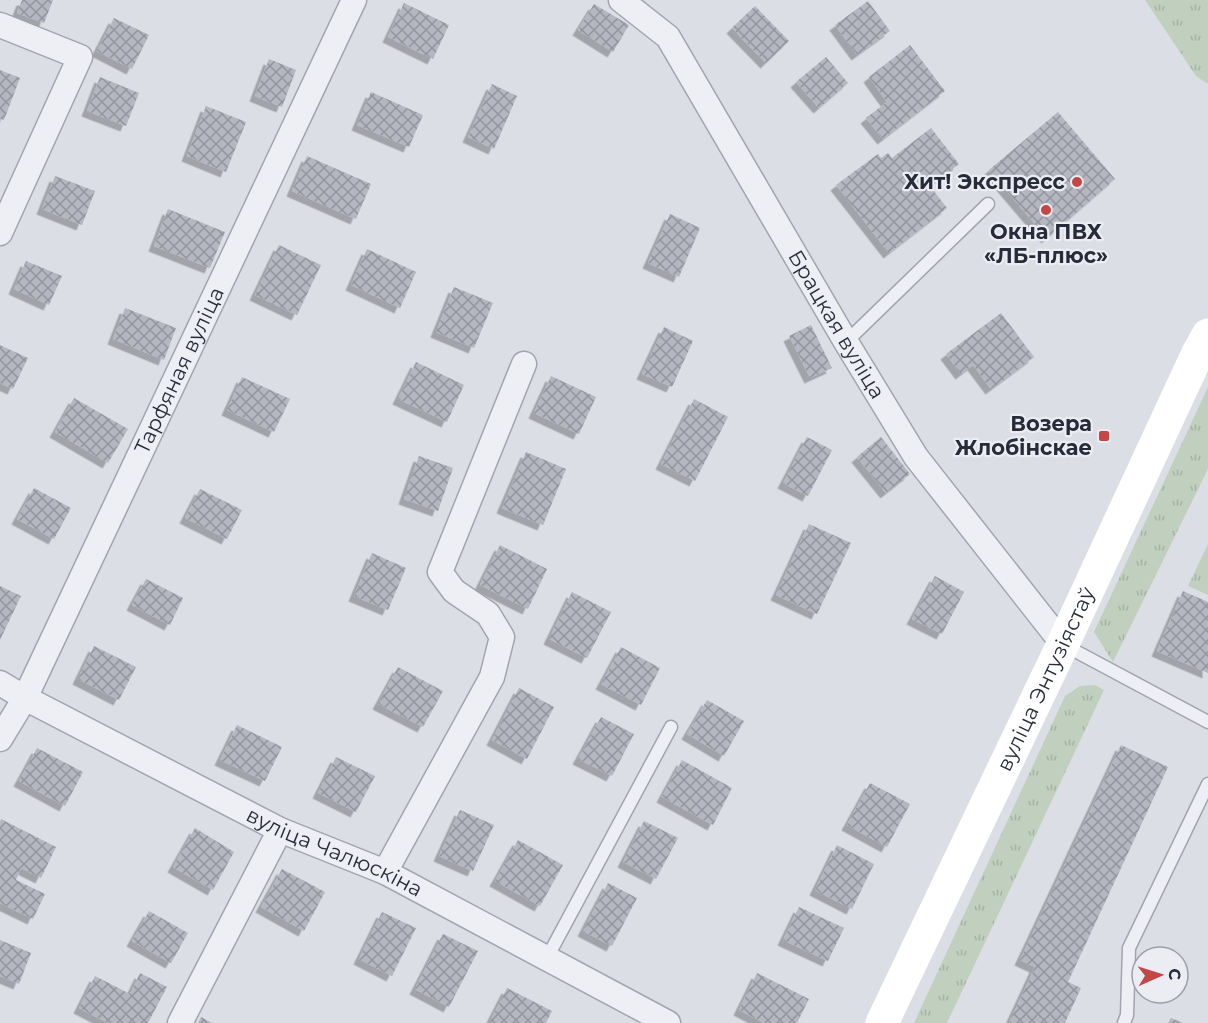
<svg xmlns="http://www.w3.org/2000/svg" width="1208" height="1023" viewBox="0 0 1208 1023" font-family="Montserrat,sans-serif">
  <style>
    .grass { fill: url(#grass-tufts) }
    .building { fill: url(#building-cross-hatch); filter: url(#shadow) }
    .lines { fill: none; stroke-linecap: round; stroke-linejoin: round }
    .lane-casing { stroke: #a2a5ae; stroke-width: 15 }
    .street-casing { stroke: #a2a5ae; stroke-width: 27 }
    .lane { stroke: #eeeff4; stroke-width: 12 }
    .street { stroke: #eeeff4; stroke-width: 24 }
    .secondary { stroke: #fff; stroke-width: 33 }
    .poi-dot { fill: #c44748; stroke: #ebedf3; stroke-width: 2 }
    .labels { text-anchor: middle; stroke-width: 4.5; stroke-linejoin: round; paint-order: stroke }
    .poi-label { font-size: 21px; font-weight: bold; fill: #272b3a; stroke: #ebedf3; text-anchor: end }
    .street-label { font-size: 21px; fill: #272b3a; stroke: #ebedf3 }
  </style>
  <defs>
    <pattern id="grass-tufts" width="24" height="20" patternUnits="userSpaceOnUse" patternTransform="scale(1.5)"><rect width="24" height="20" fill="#c0cfbe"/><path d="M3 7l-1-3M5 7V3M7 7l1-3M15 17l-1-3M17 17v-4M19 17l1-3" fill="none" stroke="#a5b2a4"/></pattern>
    <pattern id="building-cross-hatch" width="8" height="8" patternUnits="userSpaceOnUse" patternTransform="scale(1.5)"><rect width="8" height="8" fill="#b4b7c1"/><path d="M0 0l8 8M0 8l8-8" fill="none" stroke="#92959e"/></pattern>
    <filter id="shadow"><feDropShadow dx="-5.5" dy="5.5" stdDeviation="0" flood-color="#0004"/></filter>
  </defs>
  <rect width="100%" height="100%" fill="#dcdee5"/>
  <!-- grass -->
  <g class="grass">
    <polygon points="1145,0 1208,0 1208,84 1196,76"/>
    <polygon points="1208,387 1208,469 1113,662 1094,632"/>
    <polygon points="1208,544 1208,595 1188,586"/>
    <polygon points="1095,685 1104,690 947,1023 914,1023 1065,696 1080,686"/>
  </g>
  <!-- building -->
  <g class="building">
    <polygon points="22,0 53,0 44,23 17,13"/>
    <polygon points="868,1 890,31 857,55 835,25"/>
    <polygon points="404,3 449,25 433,59 388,37"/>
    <polygon points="594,4 629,25 613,52 578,30"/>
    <polygon points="755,6 789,41 766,63 732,28"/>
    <polygon points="114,18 149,35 132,69 97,51"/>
    <polygon points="910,45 945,91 883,139 866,118 887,102 869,77"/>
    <polygon points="826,57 848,83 819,108 796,82"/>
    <polygon points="269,59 296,70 282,107 255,96"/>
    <polygon points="0,70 20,78 4,120 0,119"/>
    <polygon points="100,77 139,93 126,126 87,111"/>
    <polygon points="492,84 517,96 494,149 468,137"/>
    <polygon points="371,92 423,115 409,147 357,125"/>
    <polygon points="206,106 246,122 226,172 187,156"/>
    <polygon points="1058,112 1115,179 1047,238 989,170"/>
    <polygon points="931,128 959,164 930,186 947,208 889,253 836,185 878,154 881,158 888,153 892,158"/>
    <polygon points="307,156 371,184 356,219 292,191"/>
    <polygon points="55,176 95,191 82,225 42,209"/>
    <polygon points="168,209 225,232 210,268 154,246"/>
    <polygon points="670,214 700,228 679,277 648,263"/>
    <polygon points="279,245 321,265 297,315 255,295"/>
    <polygon points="367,249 416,272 400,308 351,285"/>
    <polygon points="26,261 62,276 49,305 14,289"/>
    <polygon points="454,287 493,303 474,348 436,332"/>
    <polygon points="125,308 176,328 164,360 113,339"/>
    <polygon points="1001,313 1034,357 991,389 973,365 961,374 946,354"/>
    <polygon points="811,325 832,368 810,378 789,336"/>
    <polygon points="664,327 693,341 672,387 642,374"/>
    <polygon points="0,345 28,358 13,389 0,383"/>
    <polygon points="416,362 464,385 447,422 398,399"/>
    <polygon points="551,376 596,397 579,434 534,413"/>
    <polygon points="242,377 290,399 274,432 227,410"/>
    <polygon points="74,398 128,429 108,463 55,432"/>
    <polygon points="694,399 728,417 695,481 661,464"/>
    <polygon points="807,437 832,450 808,496 783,483"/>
    <polygon points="881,437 910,474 886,493 857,457"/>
    <polygon points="526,452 566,469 543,525 502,508"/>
    <polygon points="419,456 453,468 438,511 404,499"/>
    <polygon points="34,488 71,508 54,539 17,519"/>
    <polygon points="200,489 242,510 227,539 185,518"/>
    <polygon points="809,524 851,543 817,614 776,595"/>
    <polygon points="500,545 547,569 528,609 480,585"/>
    <polygon points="372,553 406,568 388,610 354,596"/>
    <polygon points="935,576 964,592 942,634 912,619"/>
    <polygon points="146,579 183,598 170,625 132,605"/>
    <polygon points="0,586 21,596 0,640"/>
    <polygon points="1183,591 1208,602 1208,673 1157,651"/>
    <polygon points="572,592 611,612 587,658 549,639"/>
    <polygon points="94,646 136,667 119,700 78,679"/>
    <polygon points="621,647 660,668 641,705 601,684"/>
    <polygon points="398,667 443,691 423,727 378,704"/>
    <polygon points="519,688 554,707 527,759 492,740"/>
    <polygon points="707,700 744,721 724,756 687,734"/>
    <polygon points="601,717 634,734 612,776 578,759"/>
    <polygon points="237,725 282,747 265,781 220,760"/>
    <polygon points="1121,745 1168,767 1068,982 1081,988 1065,1023 1009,1023 1035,967 1020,960"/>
    <polygon points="37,748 83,772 65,806 19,781"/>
    <polygon points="336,757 375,776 356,812 318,793"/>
    <polygon points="682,760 732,788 713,825 662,797"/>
    <polygon points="870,783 910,804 887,847 847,825"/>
    <polygon points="460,810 494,825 473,871 439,856"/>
    <polygon points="1,819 56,847 41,878 21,868 16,880 45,894 33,919 0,903 0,822"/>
    <polygon points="644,821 678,838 656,879 623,862"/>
    <polygon points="195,828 234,852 213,890 173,867"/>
    <polygon points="518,840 563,865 540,906 495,881"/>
    <polygon points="837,845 874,864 852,909 815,890"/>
    <polygon points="282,869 325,892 304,931 261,907"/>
    <polygon points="608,883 637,898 612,946 583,931"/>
    <polygon points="799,907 844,928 828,961 783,940"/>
    <polygon points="149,911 188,933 171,963 132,941"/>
    <polygon points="382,912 416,928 392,976 359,959"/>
    <polygon points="443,934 478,951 449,1007 415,989"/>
    <polygon points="0,940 31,953 19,984 0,976"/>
    <polygon points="140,973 167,987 148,1023 108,1023 79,1008 95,976 130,994"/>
    <polygon points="757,973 809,999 797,1023 764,1023 739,1010"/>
    <polygon points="507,988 552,1011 546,1023 489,1023"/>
    <polygon points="201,1017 212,1023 198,1023"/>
    <polygon points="1171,1018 1183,1023 1168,1023"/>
  </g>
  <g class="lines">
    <!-- lane casing -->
    <g class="lane-casing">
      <g id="lane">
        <polyline points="846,342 988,204"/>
        <polyline points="1064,645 1208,722"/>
        <polyline points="547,958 671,727"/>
        <polyline points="1124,1023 1127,1015 1129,948 1208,784"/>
      </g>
    </g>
    <!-- street casing -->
    <g class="street-casing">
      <g id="street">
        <path id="s1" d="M 621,0 L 668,37 L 846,342 L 916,457 L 1063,644"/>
        <polyline points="0,25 80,57 0,233"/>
        <path id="s2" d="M 0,683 L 25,698 L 280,830 L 385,872 L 668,1023"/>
        <path id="s3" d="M 0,739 L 25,698 L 354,0"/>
        <polyline points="385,872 492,677 502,637 488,614 454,591 440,572 524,364"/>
        <polyline points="180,1023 280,830"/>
      </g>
    </g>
    <!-- lane -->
    <use href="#lane" class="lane"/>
    <!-- street -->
    <use href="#street" class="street"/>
    <!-- secondary -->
    <path class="secondary" id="s4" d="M 882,1023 L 1063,644 L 1198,353 L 1208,335"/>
  </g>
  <!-- markers -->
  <g class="poi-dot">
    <circle cx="1077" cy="182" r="6"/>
    <circle cx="1046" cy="210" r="6"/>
    <rect x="1098" y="430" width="12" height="12" rx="3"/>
  </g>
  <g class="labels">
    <!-- poi labels -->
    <g class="poi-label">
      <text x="1065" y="189">Хит! Экспресс</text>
      <text x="1046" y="239" text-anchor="middle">Окна ПВХ<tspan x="1046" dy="24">«ЛБ-плюс»</tspan></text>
      <text x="1092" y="431">Возера<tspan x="1092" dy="24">Жлобінскае</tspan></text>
    </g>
    <!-- street labels -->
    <g class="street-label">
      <text dy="7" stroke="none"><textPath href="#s1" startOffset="393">Брацкая вуліца</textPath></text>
      <text dy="7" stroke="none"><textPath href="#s3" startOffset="410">Тарфяная вуліца</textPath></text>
      <text dy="7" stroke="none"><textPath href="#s4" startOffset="381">вуліца Энтузіястаў</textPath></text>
      <text dy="7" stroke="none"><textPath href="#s2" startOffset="375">вуліца Чалюскіна</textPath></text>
    </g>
  </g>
  <!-- north arrow -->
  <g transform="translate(1160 975) rotate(87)"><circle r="28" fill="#ebedf3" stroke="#9d9fa9" stroke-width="1.5"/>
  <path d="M0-4.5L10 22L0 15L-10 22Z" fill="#c44748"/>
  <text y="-9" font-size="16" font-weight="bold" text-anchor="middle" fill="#272b3a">С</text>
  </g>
</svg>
